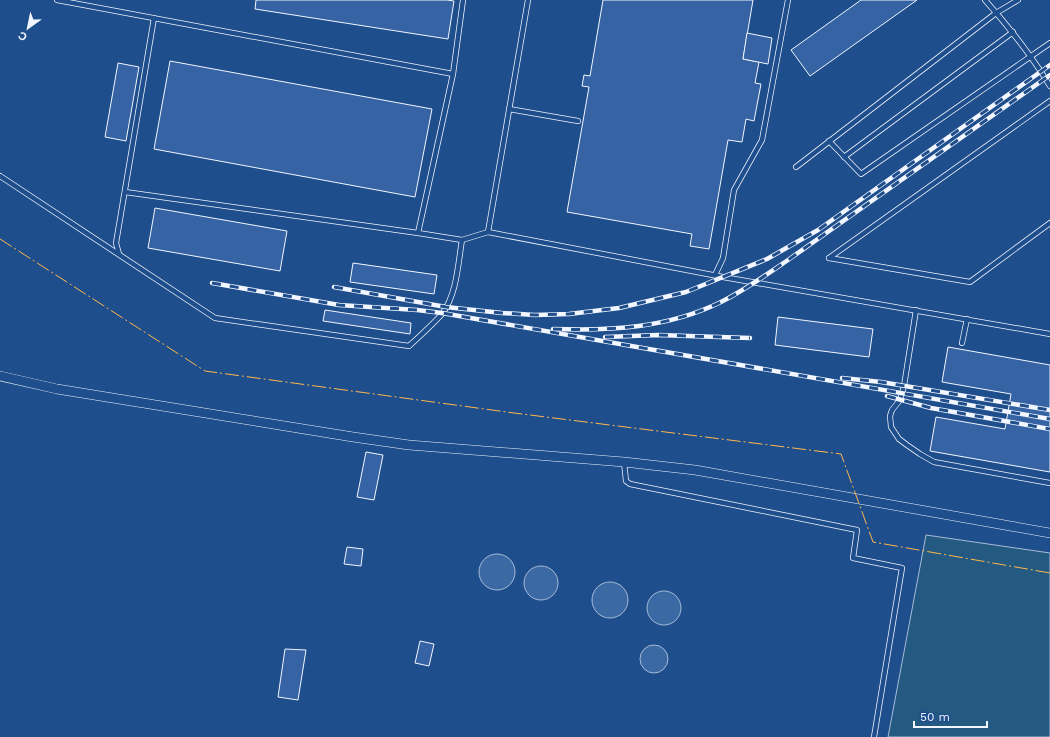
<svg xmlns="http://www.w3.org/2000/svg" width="1050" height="737" viewBox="0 0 1050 737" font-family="'Work Sans',sans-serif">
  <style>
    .green { fill: #245a82; stroke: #a8bbd7 }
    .water { fill: #3b69a3; stroke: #a8bbd7 }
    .building { fill: #3563a3; stroke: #f2f6ff }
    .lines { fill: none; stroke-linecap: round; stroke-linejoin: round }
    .lane-casing { stroke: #f2f6ff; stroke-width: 6 }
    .street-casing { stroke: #f2f6ff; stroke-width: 10 }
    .lane { stroke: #1f4e8c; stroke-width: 4.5 }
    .street { stroke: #1f4e8c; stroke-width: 9 }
    .rail-casing { stroke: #f2f6ff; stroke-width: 4.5 }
    .rail { stroke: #1f4e8c; stroke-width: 3; stroke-dasharray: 9; stroke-linecap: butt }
    .power { stroke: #ffb74d; stroke-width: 1; stroke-dasharray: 14 3 2 3; stroke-linecap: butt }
  </style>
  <rect width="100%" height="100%" fill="#1f4e8c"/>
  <!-- green -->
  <polygon class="green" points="926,535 1050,553 1050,737 888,737"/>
  <!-- water -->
  <g class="water">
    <circle cx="497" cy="572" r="18"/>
    <circle cx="541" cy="583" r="17"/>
    <circle cx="610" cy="600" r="18"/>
    <circle cx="664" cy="608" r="17"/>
    <circle cx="654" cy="659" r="14"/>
  </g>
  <!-- building -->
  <g class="building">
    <polygon points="256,0 447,0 454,1 448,39 255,9"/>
    <polygon points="603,0 753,0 743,59 759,62 755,83 761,84 754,121 746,119 742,142 728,140 709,249 690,246 692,234 567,212 589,87 582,86 584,75 590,76"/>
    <polygon points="861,0 917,0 810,76 791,50"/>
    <polygon points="747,33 772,38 768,64 743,59"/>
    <polygon points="170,61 432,109 415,197 154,149"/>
    <polygon points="118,63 139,67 126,141 105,137"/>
    <polygon points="155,208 287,231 280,271 148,248"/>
    <polygon points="353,263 437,275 434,294 350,282"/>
    <polygon points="325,310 411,323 410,334 323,321"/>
    <polygon points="778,317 873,329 869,357 775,345"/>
    <polygon points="948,347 1050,365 1050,472 930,451 936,417 1005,429 1011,394 942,382"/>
    <polygon points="366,452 383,455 374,500 357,497"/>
    <polygon points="347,547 363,549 361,566 344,564"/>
    <polygon points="420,641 434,644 429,666 415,663"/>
    <polygon points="285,649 306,650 298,700 278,697"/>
  </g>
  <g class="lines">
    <!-- lane casing -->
    <g class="lane-casing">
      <g id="lane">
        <polyline points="57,0 453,74"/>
        <polyline points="463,0 453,74 418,233 462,240 488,232 528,0"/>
        <path d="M 985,0 C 1009,27 1031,55 1050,86"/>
        <polyline points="509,109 578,121"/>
        <polyline points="829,141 861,174 1050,43"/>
        <polyline points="844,157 1013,32"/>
        <polyline points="796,167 996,13 1018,0"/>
        <path d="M 0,176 L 215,318 L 409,346 C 420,336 432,325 442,314 C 457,294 458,264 462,240"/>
        <polyline points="125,192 418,233"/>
        <polyline points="488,232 723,277 1050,334"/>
        <polyline points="119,254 116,243 154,18"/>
        <polyline points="829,258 1050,101"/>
        <polyline points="829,258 970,282 1050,223"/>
        <polyline points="715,275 723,258 734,190 762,140 788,0"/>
        <polyline points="916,310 904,386 900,400 892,410 890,416 891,427 899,439 907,445 920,454 934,462 1050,483"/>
        <polyline points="962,343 967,319"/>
        <polyline points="624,462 626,481 630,484 857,530 853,558 902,568 874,737"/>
      </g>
    </g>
    <!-- street casing -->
    <g class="street-casing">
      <polyline id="street" points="0,376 57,389 353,437 409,445 624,462 695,470 1050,533"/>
    </g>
    <!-- lane -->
    <use href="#lane" class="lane"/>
    <!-- street -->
    <use href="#street" class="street"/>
    <!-- rail casing -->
    <g class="rail-casing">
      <g id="rail">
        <polyline points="212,283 339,305 417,310 442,313 1050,419"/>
        <polyline points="334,287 446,307 502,313 535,315 569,314 619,308 686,292 767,259 818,230 1050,65"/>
        <path d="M 553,329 C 611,331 668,328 721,302 C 745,290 766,275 788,260 L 1050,75"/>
        <polyline points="605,337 658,335 750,338"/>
        <polyline points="842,378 881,382 1050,410"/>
        <polyline points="887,396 931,408 1050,429"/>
      </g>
    </g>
    <!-- rail -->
    <use href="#rail" class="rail"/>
    <!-- power -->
    <polyline class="power" points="0,239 205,371 514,413 841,454 873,542 1050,573"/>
  </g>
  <!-- north arrow -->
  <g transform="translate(28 28) rotate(213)" stroke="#1f4e8c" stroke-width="3" paint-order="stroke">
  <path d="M0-3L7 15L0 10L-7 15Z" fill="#f2f6ff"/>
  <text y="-6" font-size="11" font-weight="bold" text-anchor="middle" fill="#f2f6ff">С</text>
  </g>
  <!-- scale -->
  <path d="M914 721v6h73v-6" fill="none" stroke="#f2f6ff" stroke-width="2"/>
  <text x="920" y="721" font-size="12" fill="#f2f6ff" stroke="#1f4e8c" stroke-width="3" paint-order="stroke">50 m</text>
</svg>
